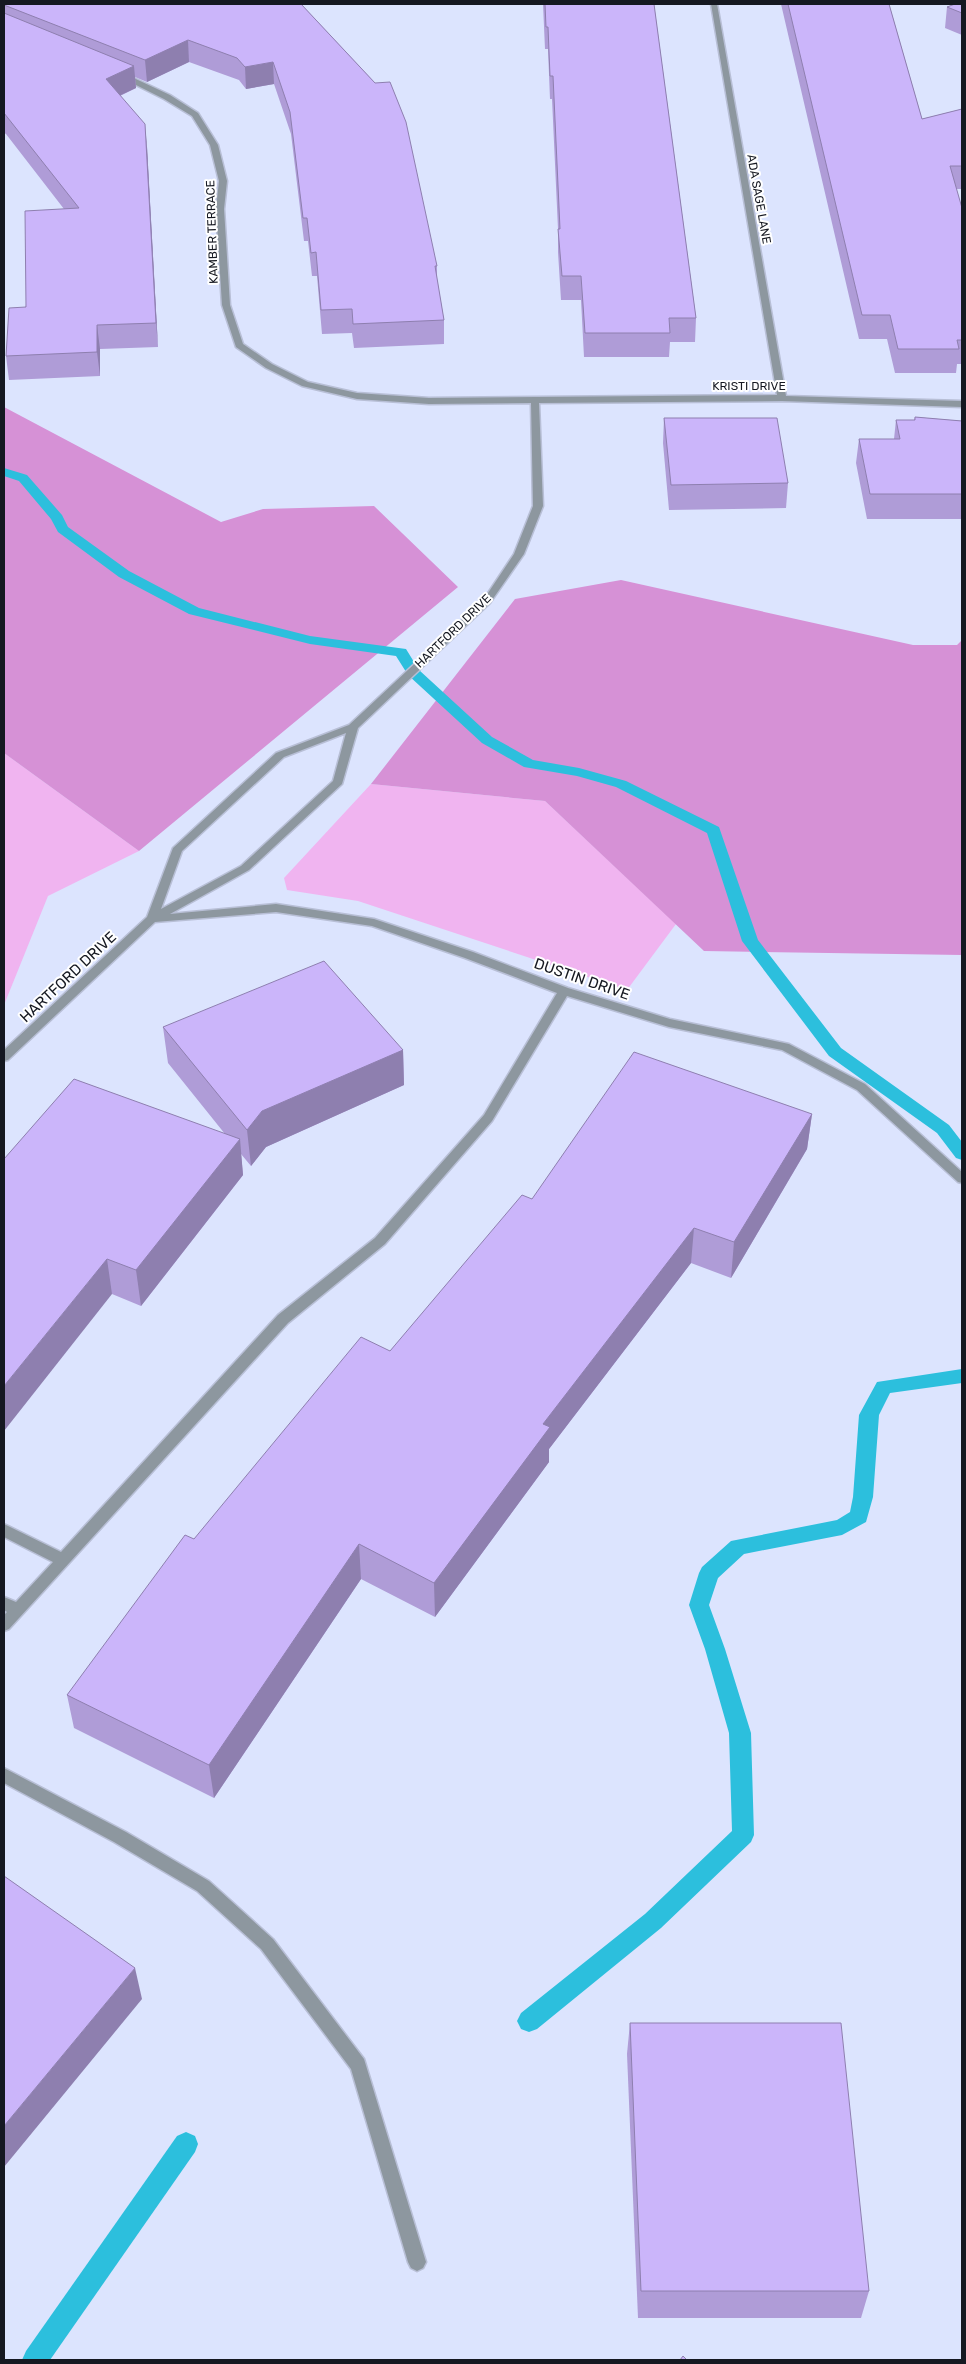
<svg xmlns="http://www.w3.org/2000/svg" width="966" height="2364" viewBox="0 0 966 2364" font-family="Rubik,sans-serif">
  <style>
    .green { fill: #f0b4f0 }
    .forest { fill: #d691d6 }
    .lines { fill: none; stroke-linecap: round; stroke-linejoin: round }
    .stream { fill: #2cbfdd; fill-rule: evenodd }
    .street-casing { stroke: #b8bfd6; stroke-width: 3 }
    .street { fill: #8d979f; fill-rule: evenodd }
    .wall { fill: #af9cd7 }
    .shaded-wall { fill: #8e7faf }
    .building { fill: #cbb5fa; stroke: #8e7faf }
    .labels { text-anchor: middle; stroke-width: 4; stroke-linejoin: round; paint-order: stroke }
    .far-street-label { font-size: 12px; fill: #151821; stroke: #fff }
    .street-label { font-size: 15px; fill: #151821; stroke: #fff }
  </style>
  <rect width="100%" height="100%" fill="#dce4fe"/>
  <!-- green -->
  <g class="green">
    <polygon points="4,753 139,851 48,896 4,1005"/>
    <polygon points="371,784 545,801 676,924 627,990 358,901 287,890 284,878"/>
  </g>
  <!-- forest -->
  <g class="forest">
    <polygon points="4,407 221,522 263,509 374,506 458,587 139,851 4,753"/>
    <polygon points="621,580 913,645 957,645 962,640 962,955 704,951 545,801 371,784 515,599"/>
  </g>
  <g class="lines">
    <!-- stream -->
    <g class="stream">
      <polygon points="4,468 27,475 62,515 68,527 129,571 199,608 310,636 406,649 419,670 492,737 533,760 579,768 626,781 719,827 758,940 841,1048 949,1125 962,1142 962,1160 956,1158 937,1133 829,1056 742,941 707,833 616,787 577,776 524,767 482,743 408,675 396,656 310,644 189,614 119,577 58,532 51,519 19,481 4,476"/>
      <polygon points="962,1369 962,1383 890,1393 879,1415 873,1497 866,1522 842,1535 744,1554 718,1578 709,1605 725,1649 751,1733 754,1835 751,1842 661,1928 537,2029 529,2032 521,2029 517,2021 521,2013 645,1914 732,1831 729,1733 705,1649 689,1605 699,1573 702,1567 731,1541 837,1520 850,1512 853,1497 859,1415 877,1382"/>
      <polygon points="186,2132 195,2136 198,2144 195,2152 50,2360 22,2360 26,2351 177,2136"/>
    </g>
    <!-- street casing -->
    <g class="street-casing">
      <g id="street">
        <path d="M 711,4 L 717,4 L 786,396 L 962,401 L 962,407 L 782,401 L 539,403 L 543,506 L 524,554 L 490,603 L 358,728 L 342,784 L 249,870 L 170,914 L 276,904 L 374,919 L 473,952 L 568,988 L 670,1019 L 789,1044 L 865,1084 L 962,1172 L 962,1183 L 958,1182 L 857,1090 L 782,1050 L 669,1027 L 567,996 L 492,1121 L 385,1244 L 288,1323 L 9,1629 L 4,1631 L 4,1615 L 7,1612 L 4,1610 L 4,1597 L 16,1602 L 53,1562 L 4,1537 L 4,1524 L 61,1552 L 278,1315 L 375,1238 L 484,1115 L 557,993 L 465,958 L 372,926 L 276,912 L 155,922 L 8,1060 L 4,1061 L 4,1050 L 147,917 L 173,848 L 276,753 L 349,725 L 484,599 L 514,554 L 533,506 L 531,403 L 429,404 L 357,399 L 302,386 L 266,368 L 236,347 L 222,305 L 216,209 L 219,181 L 210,145 L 192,116 L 164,99 L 116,75 L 123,73 L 170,95 L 198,113 L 218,145 L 227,181 L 224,209 L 230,305 L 243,344 L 272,364 L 308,382 L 357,393 L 429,398 L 777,395 ZM 346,733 L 333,781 L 241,866 L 161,909 L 182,851 L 284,757 Z"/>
        <polygon points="4,1768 126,1832 209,1881 273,1939 364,2059 426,2262 423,2268 417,2271 411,2268 408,2262 351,2069 261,1949 197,1891 114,1842 4,1783"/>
      </g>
    </g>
    <!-- street -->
    <use href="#street" class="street"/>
  </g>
  <!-- wall -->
  <g class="wall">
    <polygon points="4,4 301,4 375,83 437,266 437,279 444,320 444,344 354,348 352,333 322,334 317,276 312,276 308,241 304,241 291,134 274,84 246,89 239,80 189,62 147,82 135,77 136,88 120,96 147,147 158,347 100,349 100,376 9,380 6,356 64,209 6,134 4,133"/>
    <polygon points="543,4 654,4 696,318 695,342 670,342 669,357 584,357 581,300 561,300 558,252 558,229 552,99 550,99 548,49 545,49"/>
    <polygon points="781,4 889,4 922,119 962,109 962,189 956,189 962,208 962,364 957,364 956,373 895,373 887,339 859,339"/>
    <polygon points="962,4 962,35 945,28 947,7"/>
    <polygon points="915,417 962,421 962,519 867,519 856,463 859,439 894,439 896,420 914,420"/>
    <polygon points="664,418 788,483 786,508 669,510 663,443"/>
    <polygon points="163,1027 403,1050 404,1085 266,1147 251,1166 241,1154 243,1175 141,1306 112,1294 4,1159 225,1134 168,1063"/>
    <polygon points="812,1114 807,1149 731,1278 691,1263 549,1449 549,1462 435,1617 361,1579 214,1798 74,1728 67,1695 194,1539 390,1351 532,1199"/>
    <polygon points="630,2023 869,2291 861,2318 638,2318 627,2054"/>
  </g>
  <!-- shaded-wall -->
  <g class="shaded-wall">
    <polygon points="188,40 189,62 147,82 145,60"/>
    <polygon points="273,62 274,84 246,89 245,67"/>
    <polygon points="134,66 136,88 108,101 106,79"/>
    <polygon points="145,124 147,147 158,347 156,323"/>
    <polygon points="97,325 100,349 100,376 97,352"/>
    <polygon points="403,1050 404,1085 266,1147 251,1166 247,1130 262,1111"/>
    <polygon points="812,1114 807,1149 731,1278 734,1242"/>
    <polygon points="240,1139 243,1175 141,1306 136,1270"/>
    <polygon points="694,1228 691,1263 549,1449 549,1462 435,1617 434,1583 543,1424"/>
    <polygon points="107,1259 112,1294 4,1431 4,1386"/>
    <polygon points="359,1544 361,1579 214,1798 209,1765"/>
    <polygon points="135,1968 142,1999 4,2167 4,2126"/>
  </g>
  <!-- building -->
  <g class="building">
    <polygon points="4,4 301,4 375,83 390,82 406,122 437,266 435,266 444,320 353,324 352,309 321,310 316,252 311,253 307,218 303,218 290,112 273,62 245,67 237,58 188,40 145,60 4,5"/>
    <polygon points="545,4 654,4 696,318 669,318 670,333 585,333 581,276 562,276 558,229 560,229 553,76 550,76 548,27 546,27"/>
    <polygon points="788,4 889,4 922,119 962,109 962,166 950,166 962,208 962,340 957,340 959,349 898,349 890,315 862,315"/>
    <polygon points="955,4 962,4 962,13 947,7"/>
    <polygon points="4,13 134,66 106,79 145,124 156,323 97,325 97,352 6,356 9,308 26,307 25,211 79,208 4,113"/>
    <polygon points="915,417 962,421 962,494 870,494 859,439 900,439 896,420 915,420"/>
    <polygon points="664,418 777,418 788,483 671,485"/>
    <polygon points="324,961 403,1050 262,1111 247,1130 163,1027"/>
    <polygon points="634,1052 812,1114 734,1242 694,1228 543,1424 550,1427 434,1583 359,1544 209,1765 67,1695 185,1535 194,1539 361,1337 390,1351 522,1195 532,1199"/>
    <polygon points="74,1079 240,1139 136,1270 107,1259 4,1386 4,1159"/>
    <polygon points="4,1876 135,1968 4,2126"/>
    <polygon points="630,2023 841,2023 869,2291 641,2291"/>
    <polygon points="683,2356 687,2360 680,2360"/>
  </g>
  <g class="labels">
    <!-- far-street labels -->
    <g class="far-street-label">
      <text transform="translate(759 199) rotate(80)" y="4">ADA SAGE LANE</text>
      <text transform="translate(212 232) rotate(-92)" y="4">KAMBER TERRACE</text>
      <text x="749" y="390">KRISTI DRIVE</text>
      <text transform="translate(453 631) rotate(-44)" y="4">HARTFORD DRIVE</text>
    </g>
    <!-- street labels -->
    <g class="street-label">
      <text transform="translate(68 977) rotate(-43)" y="5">HARTFORD DRIVE</text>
      <text transform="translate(582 979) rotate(19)" y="5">DUSTIN DRIVE</text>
    </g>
  </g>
  <!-- border -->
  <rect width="966" height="2364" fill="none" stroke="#151821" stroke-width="10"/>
</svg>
